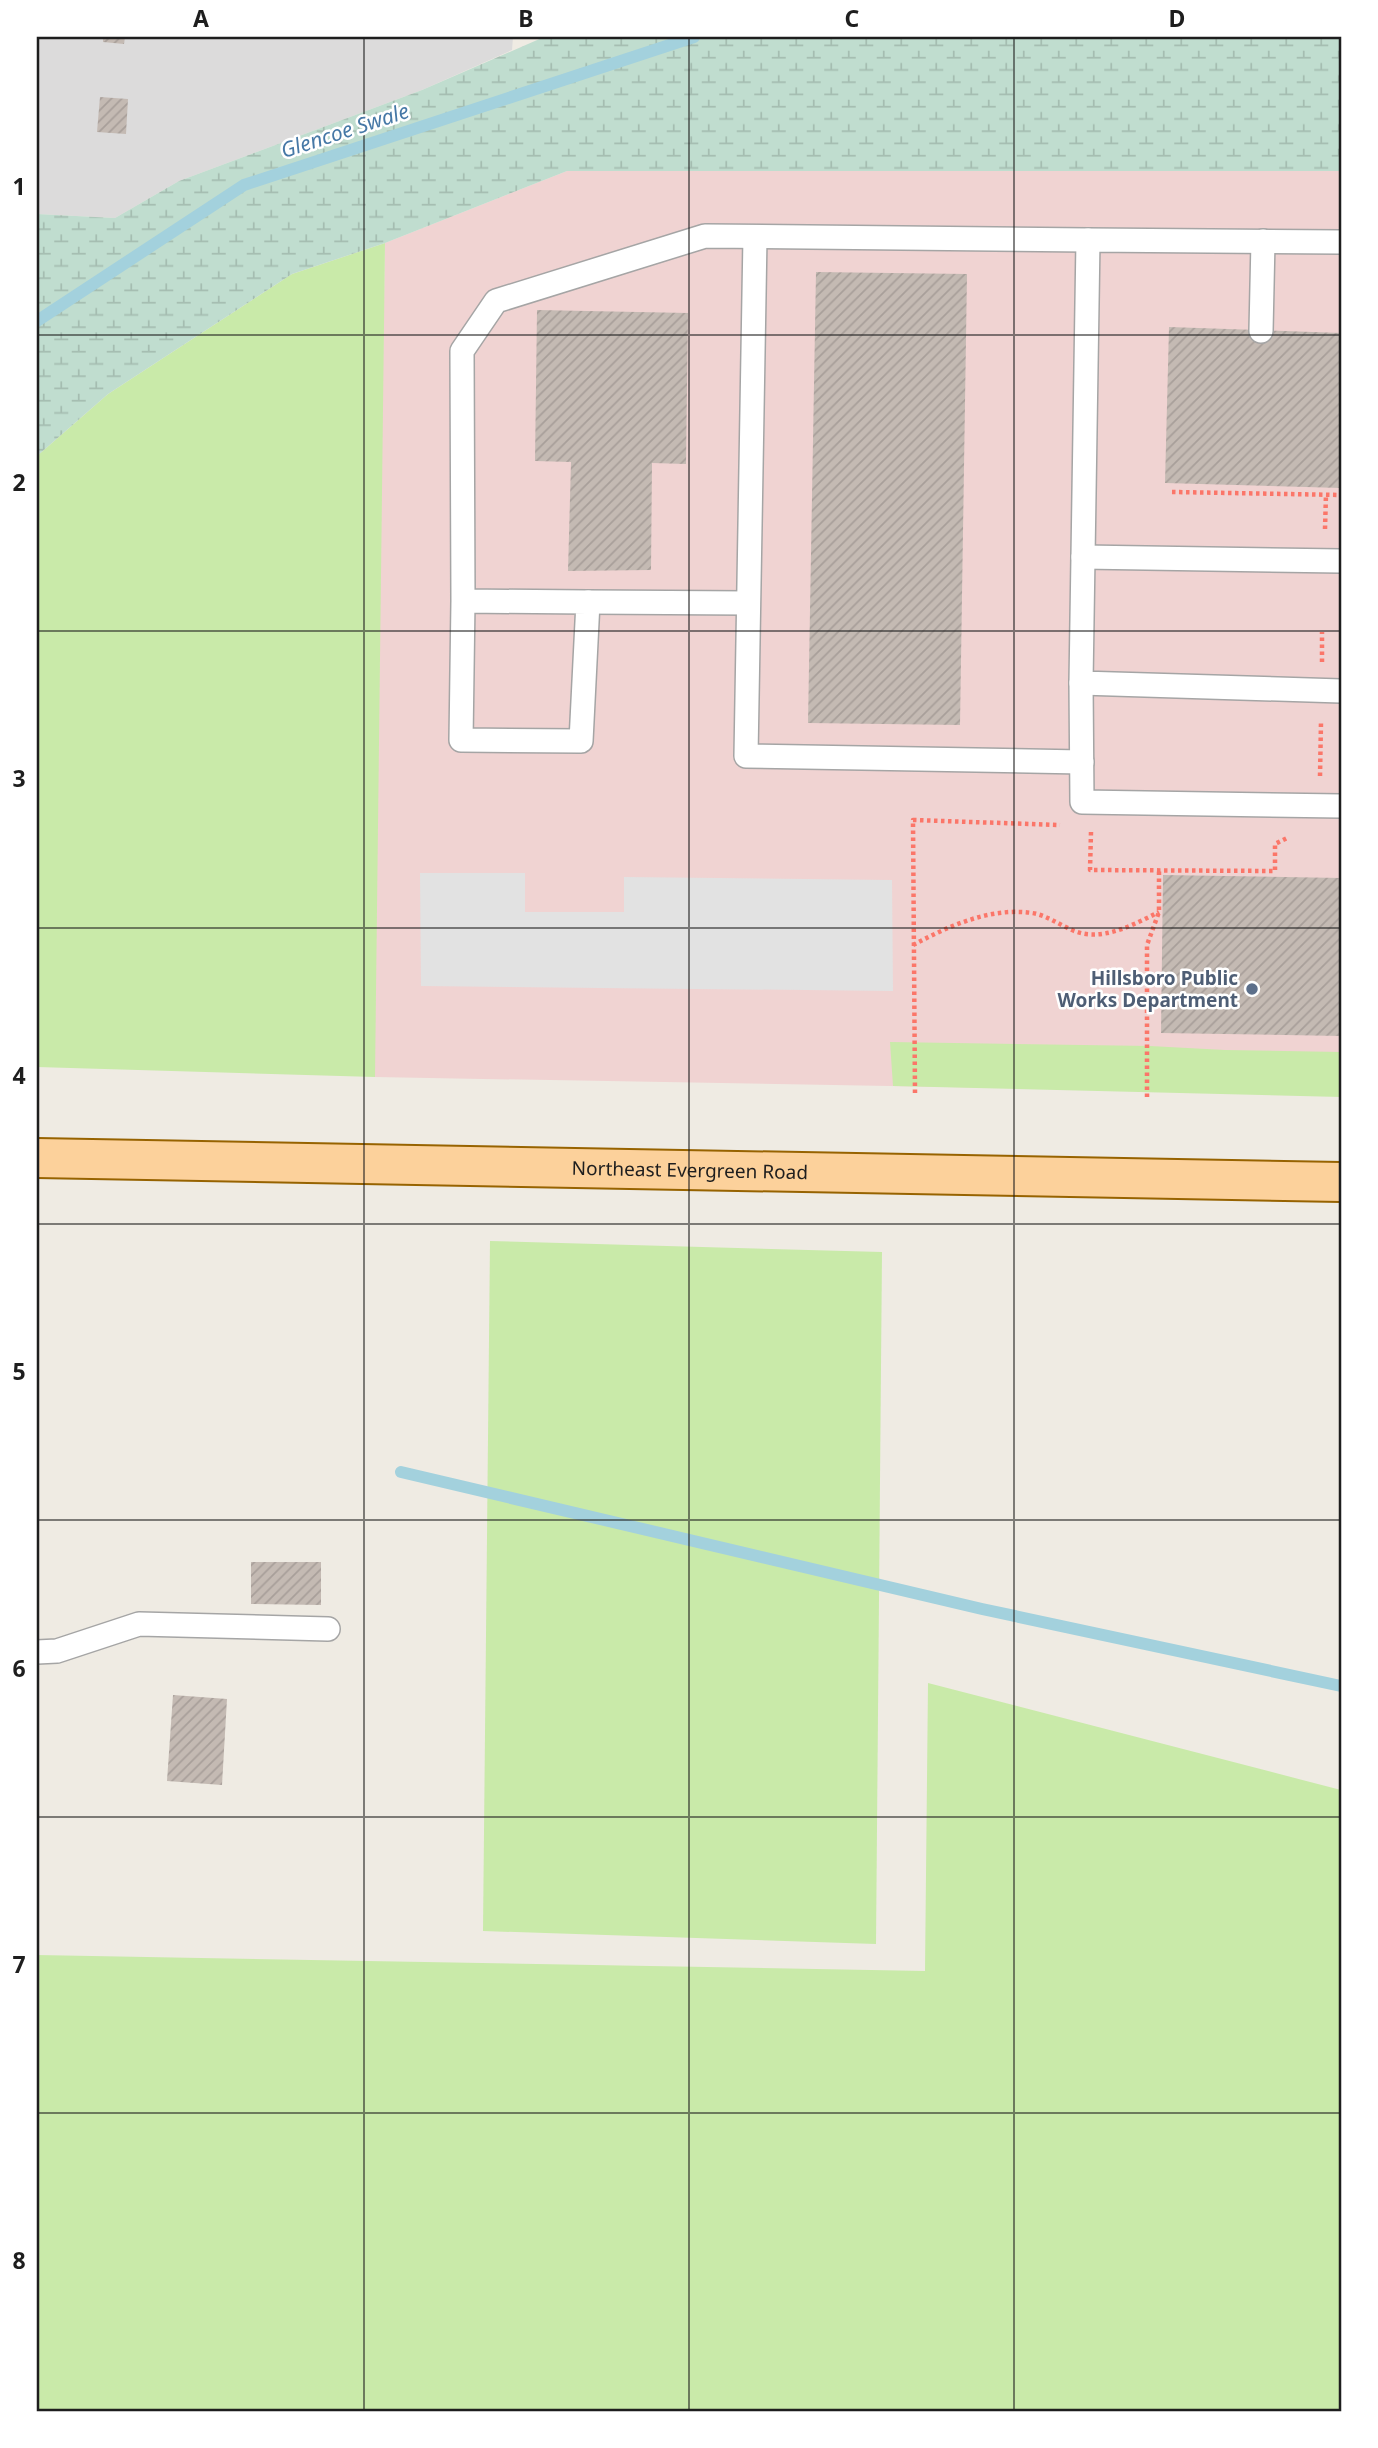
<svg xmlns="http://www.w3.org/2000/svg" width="1378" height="2448" viewBox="0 0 1378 2448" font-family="'Noto Sans',sans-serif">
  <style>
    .residential { fill: #dcdbdb }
    .commercial { fill: #f0d3d2 }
    .grass { fill: #c9eaa9 }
    .wetland { fill: url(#wetland-marsh) }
    .parking { fill: #e2e2e2 }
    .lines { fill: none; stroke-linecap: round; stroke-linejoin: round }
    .stream { stroke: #a3d1dd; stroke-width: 12 }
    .building { fill: url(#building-hatch) }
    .lane-casing { stroke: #a5a5a5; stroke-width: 26 }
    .primary-casing { stroke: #976300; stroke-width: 42 }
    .path { stroke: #fb7669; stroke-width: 4.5; stroke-dasharray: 3.5 3.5; stroke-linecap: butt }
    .lane { stroke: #fff; stroke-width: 23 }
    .primary { stroke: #fcd19b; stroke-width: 38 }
    .grid { fill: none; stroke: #1e1e1e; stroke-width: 2; stroke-opacity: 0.55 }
    .service-dot { fill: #5c6f8a; stroke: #fff; stroke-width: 2.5 }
    .labels { text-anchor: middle; stroke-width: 5; stroke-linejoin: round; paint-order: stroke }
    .service-label { font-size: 19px; font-weight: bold; fill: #4e5e75; stroke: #fff; text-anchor: end }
    .street-label { font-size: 19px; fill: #1e1e1e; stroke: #fff }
    .water-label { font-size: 21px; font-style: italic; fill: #4678a6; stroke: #fff }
    .neatline { fill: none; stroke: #1e1e1e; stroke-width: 2.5 }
    .grid-label { font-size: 23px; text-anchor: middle; font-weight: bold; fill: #1e1e1e }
  </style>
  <defs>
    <pattern id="wetland-marsh" width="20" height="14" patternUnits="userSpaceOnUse" patternTransform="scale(1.75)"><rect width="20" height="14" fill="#c0ddcf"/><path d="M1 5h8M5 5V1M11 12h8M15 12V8" fill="none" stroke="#a5bdb1"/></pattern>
    <pattern id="building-hatch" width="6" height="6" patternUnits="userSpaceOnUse" patternTransform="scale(1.75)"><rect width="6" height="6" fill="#c4bab3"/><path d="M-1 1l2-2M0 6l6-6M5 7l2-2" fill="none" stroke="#a89f9a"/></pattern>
  </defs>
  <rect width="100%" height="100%" fill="#efebe3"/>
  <!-- residential -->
  <polygon class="residential" points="37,37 513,37 512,50 422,90 179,181 115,218 37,214"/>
  <!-- commercial -->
  <polygon class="commercial" points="567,171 1341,171 1341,1094 375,1077 373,947 385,243"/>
  <!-- grass -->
  <g class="grass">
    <polygon points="385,243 375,1077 37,1067 37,456 108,394 292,274"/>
    <polygon points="890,1042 1150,1046 1225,1050 1341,1052 1341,1097 893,1086"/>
    <polygon points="490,1241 882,1252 876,1944 483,1931"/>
    <polygon points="928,1683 1341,1790 1341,2411 37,2411 37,1955 925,1971"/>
  </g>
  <!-- wetland -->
  <polygon class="wetland" points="544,37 1341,37 1341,171 567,171 385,243 292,274 108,394 37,456 37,214 115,218 179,181 422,90"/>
  <!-- parking -->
  <polygon class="parking" points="420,873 525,873 525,912 624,912 624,877 892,880 893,991 421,986"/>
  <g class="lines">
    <!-- stream -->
    <g class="stream">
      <polyline points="37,321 244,185 694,37"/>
      <polyline points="401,1472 982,1609 1341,1686"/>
    </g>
  </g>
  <!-- building -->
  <g class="building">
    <polygon points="103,37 125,37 124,44 103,42"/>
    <polygon points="100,97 128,99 126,134 97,132"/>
    <polygon points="816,272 967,274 960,725 808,723"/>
    <polygon points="537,310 688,313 686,464 652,463 651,570 568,571 571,462 535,461"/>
    <polygon points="1169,327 1341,333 1341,488 1165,483"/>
    <polygon points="1163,875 1341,878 1341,1036 1161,1033"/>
    <polygon points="251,1562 321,1562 321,1605 251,1604"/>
    <polygon points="173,1695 227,1699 222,1785 167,1781"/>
  </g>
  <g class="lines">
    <!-- lane casing -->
    <g class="lane-casing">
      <g id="lane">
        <polyline points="755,237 746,756 1082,762"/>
        <polyline points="1341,242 1088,240 1081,683 1341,691"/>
        <polyline points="1261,331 1263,241"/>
        <polyline points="1083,557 1341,561"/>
        <polyline points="463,601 461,740 581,741 588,602 463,601 462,351 496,301 705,236 1088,240"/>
        <polyline points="588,602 748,603"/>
        <polyline points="1081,683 1082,802 1341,806"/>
        <polyline points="37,1652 57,1651 139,1624 328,1629"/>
      </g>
    </g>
    <!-- primary casing -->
    <g class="primary-casing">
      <g id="primary">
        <path id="s1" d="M 37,1158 L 1341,1182"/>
      </g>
    </g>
    <!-- path -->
    <g class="path">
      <polyline points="1172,492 1341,495"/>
      <polyline points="1325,529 1326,494"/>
      <polyline points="1322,662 1322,632"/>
      <polyline points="1320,776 1321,722"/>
      <polyline points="1091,832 1090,870 1275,871 1275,844 1287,838"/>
      <path d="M 913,945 C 949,926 990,907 1032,913 C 1046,915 1058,924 1072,930 C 1100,943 1133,925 1159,912"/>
      <polyline points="915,1093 913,820 1060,825"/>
      <polyline points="1147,1097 1147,945 1159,912 1159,870"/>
    </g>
    <!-- lane -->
    <use href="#lane" class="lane"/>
    <!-- primary -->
    <use href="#primary" class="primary"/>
  </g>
  <!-- grid -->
  <path class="grid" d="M 364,37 L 364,2411M 689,37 L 689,2411M 1014,37 L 1014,2411M 37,335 L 1341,335M 37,631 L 1341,631M 37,928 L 1341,928M 37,1224 L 1341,1224M 37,1520 L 1341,1520M 37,1817 L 1341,1817M 37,2113 L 1341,2113"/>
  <!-- markers -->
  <circle class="service-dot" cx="1252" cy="989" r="7"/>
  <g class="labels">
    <!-- service labels -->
    <g class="service-label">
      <text x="1238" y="985">Hillsboro Public<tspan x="1238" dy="22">Works Department</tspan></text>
    </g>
    <!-- street labels -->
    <g class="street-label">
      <text dy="7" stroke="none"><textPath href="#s1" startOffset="653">Northeast Evergreen Road</textPath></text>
    </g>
    <!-- water labels -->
    <g class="water-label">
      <text transform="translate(345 131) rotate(-18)" y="7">Glencoe Swale</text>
    </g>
  </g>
  <!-- border -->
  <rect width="1378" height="2448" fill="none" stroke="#ffffff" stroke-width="77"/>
  <rect x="38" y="38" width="1302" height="2372" class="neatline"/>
  <g class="grid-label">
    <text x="201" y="27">A</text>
    <text x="526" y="27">B</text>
    <text x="852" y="27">C</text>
    <text x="1177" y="27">D</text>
    <text x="19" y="195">1</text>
    <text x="19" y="491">2</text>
    <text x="19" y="787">3</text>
    <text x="19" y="1084">4</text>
    <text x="19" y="1380">5</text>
    <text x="19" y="1677">6</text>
    <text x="19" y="1973">7</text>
    <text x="19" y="2269">8</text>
  </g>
</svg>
